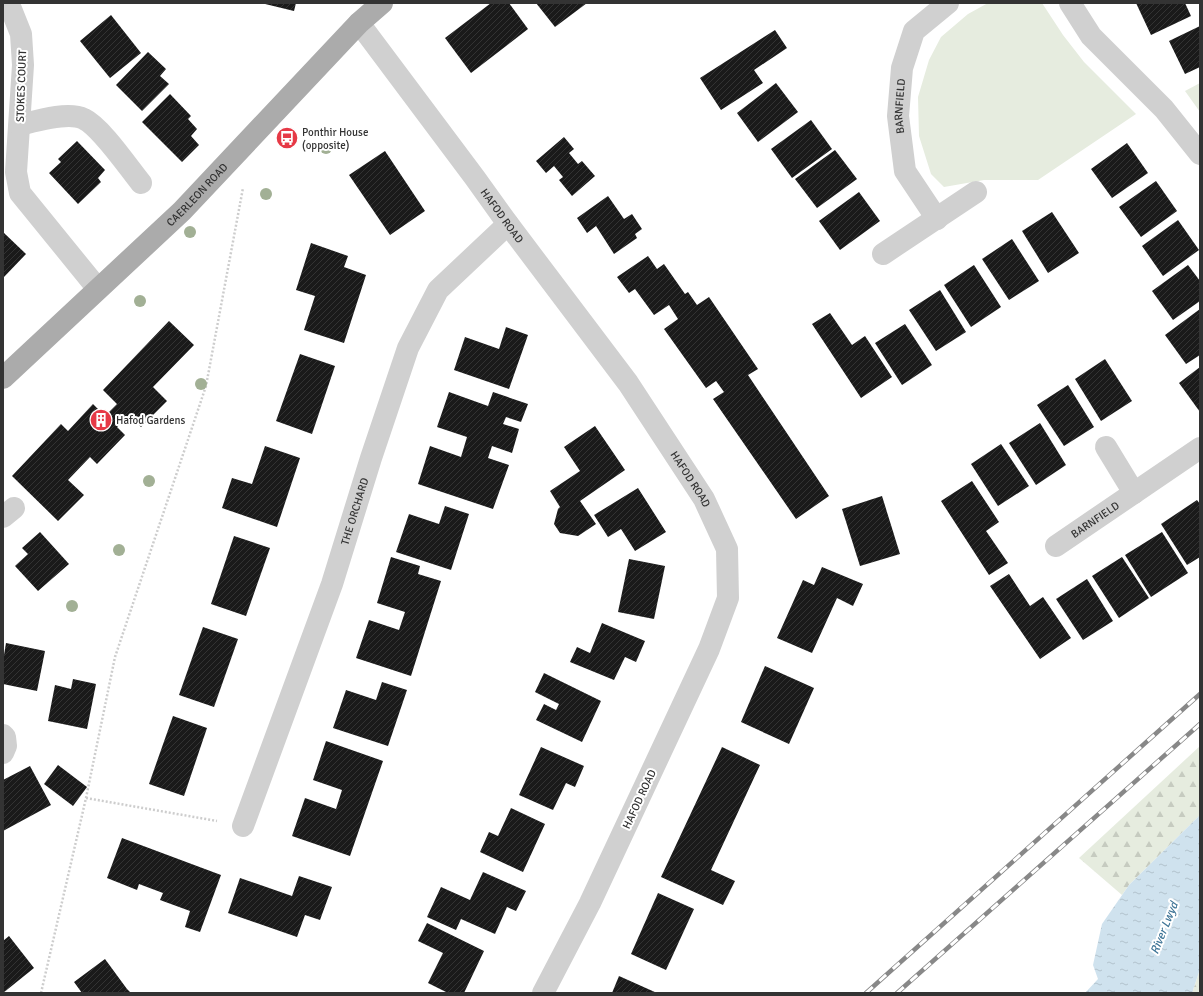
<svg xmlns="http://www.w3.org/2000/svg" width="1203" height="996" viewBox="0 0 1203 996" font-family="Signika,sans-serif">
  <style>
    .green { fill: #e6ecdf }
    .forest { fill: url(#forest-firs) }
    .water { fill: url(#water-ripples) }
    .building { fill: url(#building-hatch) }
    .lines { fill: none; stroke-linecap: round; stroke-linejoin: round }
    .path { stroke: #cdcdcd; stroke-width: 2.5; stroke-dasharray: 2 2; stroke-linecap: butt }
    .minor { stroke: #d0d0d0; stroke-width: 22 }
    .major { stroke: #ababab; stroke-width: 22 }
    .rail-casing { stroke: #888; stroke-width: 4.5 }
    .rail { stroke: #fff; stroke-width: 3; stroke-dasharray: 9; stroke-linecap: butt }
    .tree { fill: #a2b095 }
    .labels { text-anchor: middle; stroke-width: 4; stroke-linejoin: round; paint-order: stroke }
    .street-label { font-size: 11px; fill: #333; stroke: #fff }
    .poi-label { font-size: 11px; fill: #333; stroke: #fff; text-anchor: start }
    .water-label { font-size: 12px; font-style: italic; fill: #3f7597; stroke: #fff }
  </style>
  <defs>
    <pattern id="forest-firs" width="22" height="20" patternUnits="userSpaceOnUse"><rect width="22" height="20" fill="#e6ecdf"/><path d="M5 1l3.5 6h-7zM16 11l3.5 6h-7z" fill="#c6cbc0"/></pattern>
    <pattern id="water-ripples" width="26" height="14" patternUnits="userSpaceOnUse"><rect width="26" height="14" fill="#cfe2ee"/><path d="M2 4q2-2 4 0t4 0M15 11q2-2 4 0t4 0" fill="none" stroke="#b2c2cd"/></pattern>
    <pattern id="building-hatch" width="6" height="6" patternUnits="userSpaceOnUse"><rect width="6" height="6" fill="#1a1a1a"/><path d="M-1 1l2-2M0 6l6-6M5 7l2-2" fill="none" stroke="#333"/></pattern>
  </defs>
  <rect width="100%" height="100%" fill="#fff"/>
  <!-- green -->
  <g class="green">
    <polygon points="988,3 1042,3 1063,35 1084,62 1136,114 1038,180 984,180 944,187 931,174 919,136 918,97 929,60 941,37 968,14"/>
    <polygon points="1200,83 1200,112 1185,91"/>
  </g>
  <!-- forest -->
  <g class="forest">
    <polygon points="1200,746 1200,815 1129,885 1122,895 1079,858"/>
    <polygon points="1200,969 1200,993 1192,993"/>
  </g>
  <!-- water -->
  <polygon class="water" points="1200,815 1200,969 1192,993 1085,993 1098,979 1093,965 1102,924 1129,885"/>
  <!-- building -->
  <g class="building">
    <polygon points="261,3 296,3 294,11"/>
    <polygon points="491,3 509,3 528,29 471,73 445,38"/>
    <polygon points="536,3 587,3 555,27"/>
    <polygon points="1136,3 1185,3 1191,16 1151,35"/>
    <polygon points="111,15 141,53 110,78 80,41"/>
    <polygon points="1200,26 1200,67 1185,74 1169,41"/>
    <polygon points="775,30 787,48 754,70 763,83 721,110 700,78"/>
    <polygon points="148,52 166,69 160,76 169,84 142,111 116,85"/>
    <polygon points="776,83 798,112 758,142 737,113"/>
    <polygon points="170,94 191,116 188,119 197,129 191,136 199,145 182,162 142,122"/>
    <polygon points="811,120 832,149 792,178 771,149"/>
    <polygon points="564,137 574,149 569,153 578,164 582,161 595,176 572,196 559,180 563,177 554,166 546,173 536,161"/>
    <polygon points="77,141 105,170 98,178 101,182 78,204 49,173 61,162 58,159"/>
    <polygon points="1127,143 1148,173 1112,198 1091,169"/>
    <polygon points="835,150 857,179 817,208 795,179"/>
    <polygon points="385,151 425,211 390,235 349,175"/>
    <polygon points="1156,181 1177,211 1141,237 1119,207"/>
    <polygon points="859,192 880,221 840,250 819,221"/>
    <polygon points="608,196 624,219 632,214 642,229 635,234 637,238 614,254 596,226 587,233 577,218"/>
    <polygon points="1052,212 1079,253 1048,273 1022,231"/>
    <polygon points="1178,220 1199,250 1163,276 1142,246"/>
    <polygon points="3,232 26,254 3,278"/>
    <polygon points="1012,239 1039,281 1009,300 982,259"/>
    <polygon points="311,243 348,256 344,267 366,275 344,343 304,330 315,296 296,290"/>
    <polygon points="648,256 657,269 664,264 685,294 688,292 697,305 709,297 758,369 748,375 829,496 796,519 713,399 724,392 716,381 706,388 664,329 678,319 669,305 654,315 635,289 629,293 617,277"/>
    <polygon points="974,265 1001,307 971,327 944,285"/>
    <polygon points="1188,265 1200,281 1200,301 1173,320 1152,291"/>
    <polygon points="940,290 966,332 936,351 909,310"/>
    <polygon points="1200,309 1200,355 1186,364 1165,335"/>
    <polygon points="830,313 852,345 865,336 892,377 861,398 812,324"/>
    <polygon points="169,321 194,345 153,387 167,401 141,427 129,415 117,427 125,435 97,464 90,457 68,480 84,495 58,521 12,476 61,424 68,431 93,404 105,416 117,404 103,390"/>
    <polygon points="905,324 932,365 902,385 875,343"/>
    <polygon points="506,327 528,335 509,389 454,370 465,337 499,349"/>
    <polygon points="300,354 335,366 312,434 276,421"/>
    <polygon points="1105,359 1132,401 1101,421 1075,379"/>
    <polygon points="1200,367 1200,412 1179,383"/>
    <polygon points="1068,385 1094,427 1064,446 1037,405"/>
    <polygon points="449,392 488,406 493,392 528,404 521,422 506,417 503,424 519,429 512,453 492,446 488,458 509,465 493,509 418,484 430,446 461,457 467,437 437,427"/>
    <polygon points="1040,423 1066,465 1036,485 1009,443"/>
    <polygon points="595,426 625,470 580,501 596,524 578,536 560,533 554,524 558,509 560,507 550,491 580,471 564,447"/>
    <polygon points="1001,444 1029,486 998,506 971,464"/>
    <polygon points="265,446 300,458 277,527 222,508 232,478 252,484"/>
    <polygon points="972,481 999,522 986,531 1008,563 989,575 941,501"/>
    <polygon points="638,488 666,532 635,551 621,529 608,537 594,515"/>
    <polygon points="882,496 900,554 860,566 842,509"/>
    <polygon points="1197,500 1200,504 1200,557 1187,565 1161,524"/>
    <polygon points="445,506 469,514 451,570 396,552 409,514 439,524"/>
    <polygon points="40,532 69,564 38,591 15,566 28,554 22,548"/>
    <polygon points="1162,532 1188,573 1151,597 1125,555"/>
    <polygon points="234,536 270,548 246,616 211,604"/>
    <polygon points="391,557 420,566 418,574 441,581 411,676 356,658 369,620 399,630 405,612 377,603"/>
    <polygon points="1122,557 1149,598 1119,618 1092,576"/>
    <polygon points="629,559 665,566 654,619 618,612"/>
    <polygon points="822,567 863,584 853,606 837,598 812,653 777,638 803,580 814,585"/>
    <polygon points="1009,574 1030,606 1043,597 1071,638 1040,659 990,586"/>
    <polygon points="1087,579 1113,621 1083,640 1056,599"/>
    <polygon points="602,623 645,641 636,662 625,657 614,680 570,662 577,647 590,653"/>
    <polygon points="203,627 238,639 214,707 179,695"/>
    <polygon points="6,643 45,651 37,691 3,684 3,661"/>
    <polygon points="765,666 814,688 789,744 741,722"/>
    <polygon points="544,673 601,701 582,742 536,720 544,704 556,710 559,704 535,692"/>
    <polygon points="73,679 96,684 87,729 48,721 55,685 71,689"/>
    <polygon points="382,682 407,690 388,746 333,728 346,690 376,700"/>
    <polygon points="173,716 207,728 184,796 149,784"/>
    <polygon points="326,741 383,761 350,856 292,836 305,798 336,809 342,790 313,780"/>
    <polygon points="541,747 584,766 575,787 566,783 553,810 519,795"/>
    <polygon points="722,747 760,765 711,870 735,881 723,905 661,877"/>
    <polygon points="58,765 87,787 73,806 44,784"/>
    <polygon points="30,766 51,805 3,831 3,780"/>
    <polygon points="511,808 545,824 523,872 480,852 489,832 498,836"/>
    <polygon points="122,838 221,875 200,932 185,927 190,911 160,900 163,893 139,884 137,890 107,878"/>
    <polygon points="483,872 526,891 516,911 507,907 495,934 461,919 456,930 427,917 441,887 470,900"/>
    <polygon points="299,876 332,887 320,920 305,915 297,937 228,913 240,878 292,896"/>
    <polygon points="658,893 694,909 666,970 631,954"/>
    <polygon points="427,923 484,951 464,993 448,993 428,983 443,953 418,941"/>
    <polygon points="9,936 34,968 3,993 3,941"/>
    <polygon points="105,959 127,989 131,993 82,993 74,982"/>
    <polygon points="619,976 657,993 612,993"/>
  </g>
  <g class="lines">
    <!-- path -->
    <g class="path">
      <polyline points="86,798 217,821"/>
      <polyline points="41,993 86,798 115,657 206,386 243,188"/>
    </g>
    <!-- minor -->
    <g class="minor">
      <polyline points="7,3 11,9 21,34 23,65 16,172 20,193 98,289"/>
      <polyline points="1070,3 1091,36 1164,109 1200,154"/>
      <path id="s1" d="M 359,23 L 475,178 L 508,224 L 628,383 L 704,499 L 727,549 L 728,598 L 709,649 L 590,903 L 543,993"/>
      <path d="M 20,125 C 36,121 68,111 84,119 C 101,127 128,167 141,183"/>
      <path id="s2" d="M 937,219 L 905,171 L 898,116 L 902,68 L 914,31 L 948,3"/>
      <polyline points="883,254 976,192"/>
      <polyline points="1106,447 1134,493"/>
      <polyline points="3,517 14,508"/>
      <path id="s3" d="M 1056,546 L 1200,448"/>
      <polyline points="3,735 5,737 6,746 3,753"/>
      <path id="s4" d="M 243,826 L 332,584 L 371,458 L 408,348 L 438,290 L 508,224"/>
    </g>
    <!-- major -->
    <path class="major" id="s5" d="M 3,378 L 182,211 L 359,23 L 382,3"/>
    <!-- rail casing -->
    <g class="rail-casing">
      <g id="rail">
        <polyline points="866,993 1200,694"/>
        <polyline points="897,993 1200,724"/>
      </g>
    </g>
    <!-- rail -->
    <use href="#rail" class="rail"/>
  </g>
  <!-- trees -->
  <g class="tree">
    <circle cx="326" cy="148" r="6"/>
    <circle cx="266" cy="194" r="6"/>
    <circle cx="190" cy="232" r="6"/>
    <circle cx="140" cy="301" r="6"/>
    <circle cx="201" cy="384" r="6"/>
    <circle cx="149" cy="481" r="6"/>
    <circle cx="119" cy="550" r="6"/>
    <circle cx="72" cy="606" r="6"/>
  </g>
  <!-- icons -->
  <defs>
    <g id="bus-disc" transform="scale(1.15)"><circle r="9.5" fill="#e63946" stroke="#fff"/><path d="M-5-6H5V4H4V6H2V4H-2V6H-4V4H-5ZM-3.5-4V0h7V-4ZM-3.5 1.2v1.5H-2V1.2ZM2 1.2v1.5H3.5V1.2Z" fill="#fff"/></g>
    <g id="building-disc" transform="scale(1.15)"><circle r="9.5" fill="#e63946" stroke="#fff"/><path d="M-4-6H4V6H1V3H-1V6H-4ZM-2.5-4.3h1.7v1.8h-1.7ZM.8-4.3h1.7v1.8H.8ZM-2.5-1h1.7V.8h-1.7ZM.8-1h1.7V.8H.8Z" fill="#fff"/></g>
  </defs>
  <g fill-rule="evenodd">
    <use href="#bus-disc" x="287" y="138"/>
    <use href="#building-disc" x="101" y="420"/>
  </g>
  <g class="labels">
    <!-- street labels -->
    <g class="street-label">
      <text transform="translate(21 86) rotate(-88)" y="4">STOKES COURT</text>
      <text dy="4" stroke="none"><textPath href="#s2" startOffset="123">BARNFIELD</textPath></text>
      <text dy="4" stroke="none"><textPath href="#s5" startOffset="267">CAERLEON ROAD</textPath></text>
      <text dy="4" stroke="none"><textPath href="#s1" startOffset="240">HAFOD ROAD</textPath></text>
      <text dy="4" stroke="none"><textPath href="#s1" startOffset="564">HAFOD ROAD</textPath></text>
      <text dy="4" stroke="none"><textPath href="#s4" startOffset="334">THE ORCHARD</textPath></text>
      <text dy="4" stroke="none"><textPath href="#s3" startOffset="47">BARNFIELD</textPath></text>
      <text transform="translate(639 799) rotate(-65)" y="4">HAFOD ROAD</text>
    </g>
    <!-- poi labels -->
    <g class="poi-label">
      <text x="302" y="136">Ponthir House<tspan x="302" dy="13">(opposite)</tspan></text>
      <text x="116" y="424">Hafod Gardens</text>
    </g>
    <!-- water labels -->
    <g class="water-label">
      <text transform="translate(1164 928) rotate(-68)" y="4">River Lwyd</text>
    </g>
  </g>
  <!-- border -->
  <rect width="1203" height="996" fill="none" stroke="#333333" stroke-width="8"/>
</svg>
